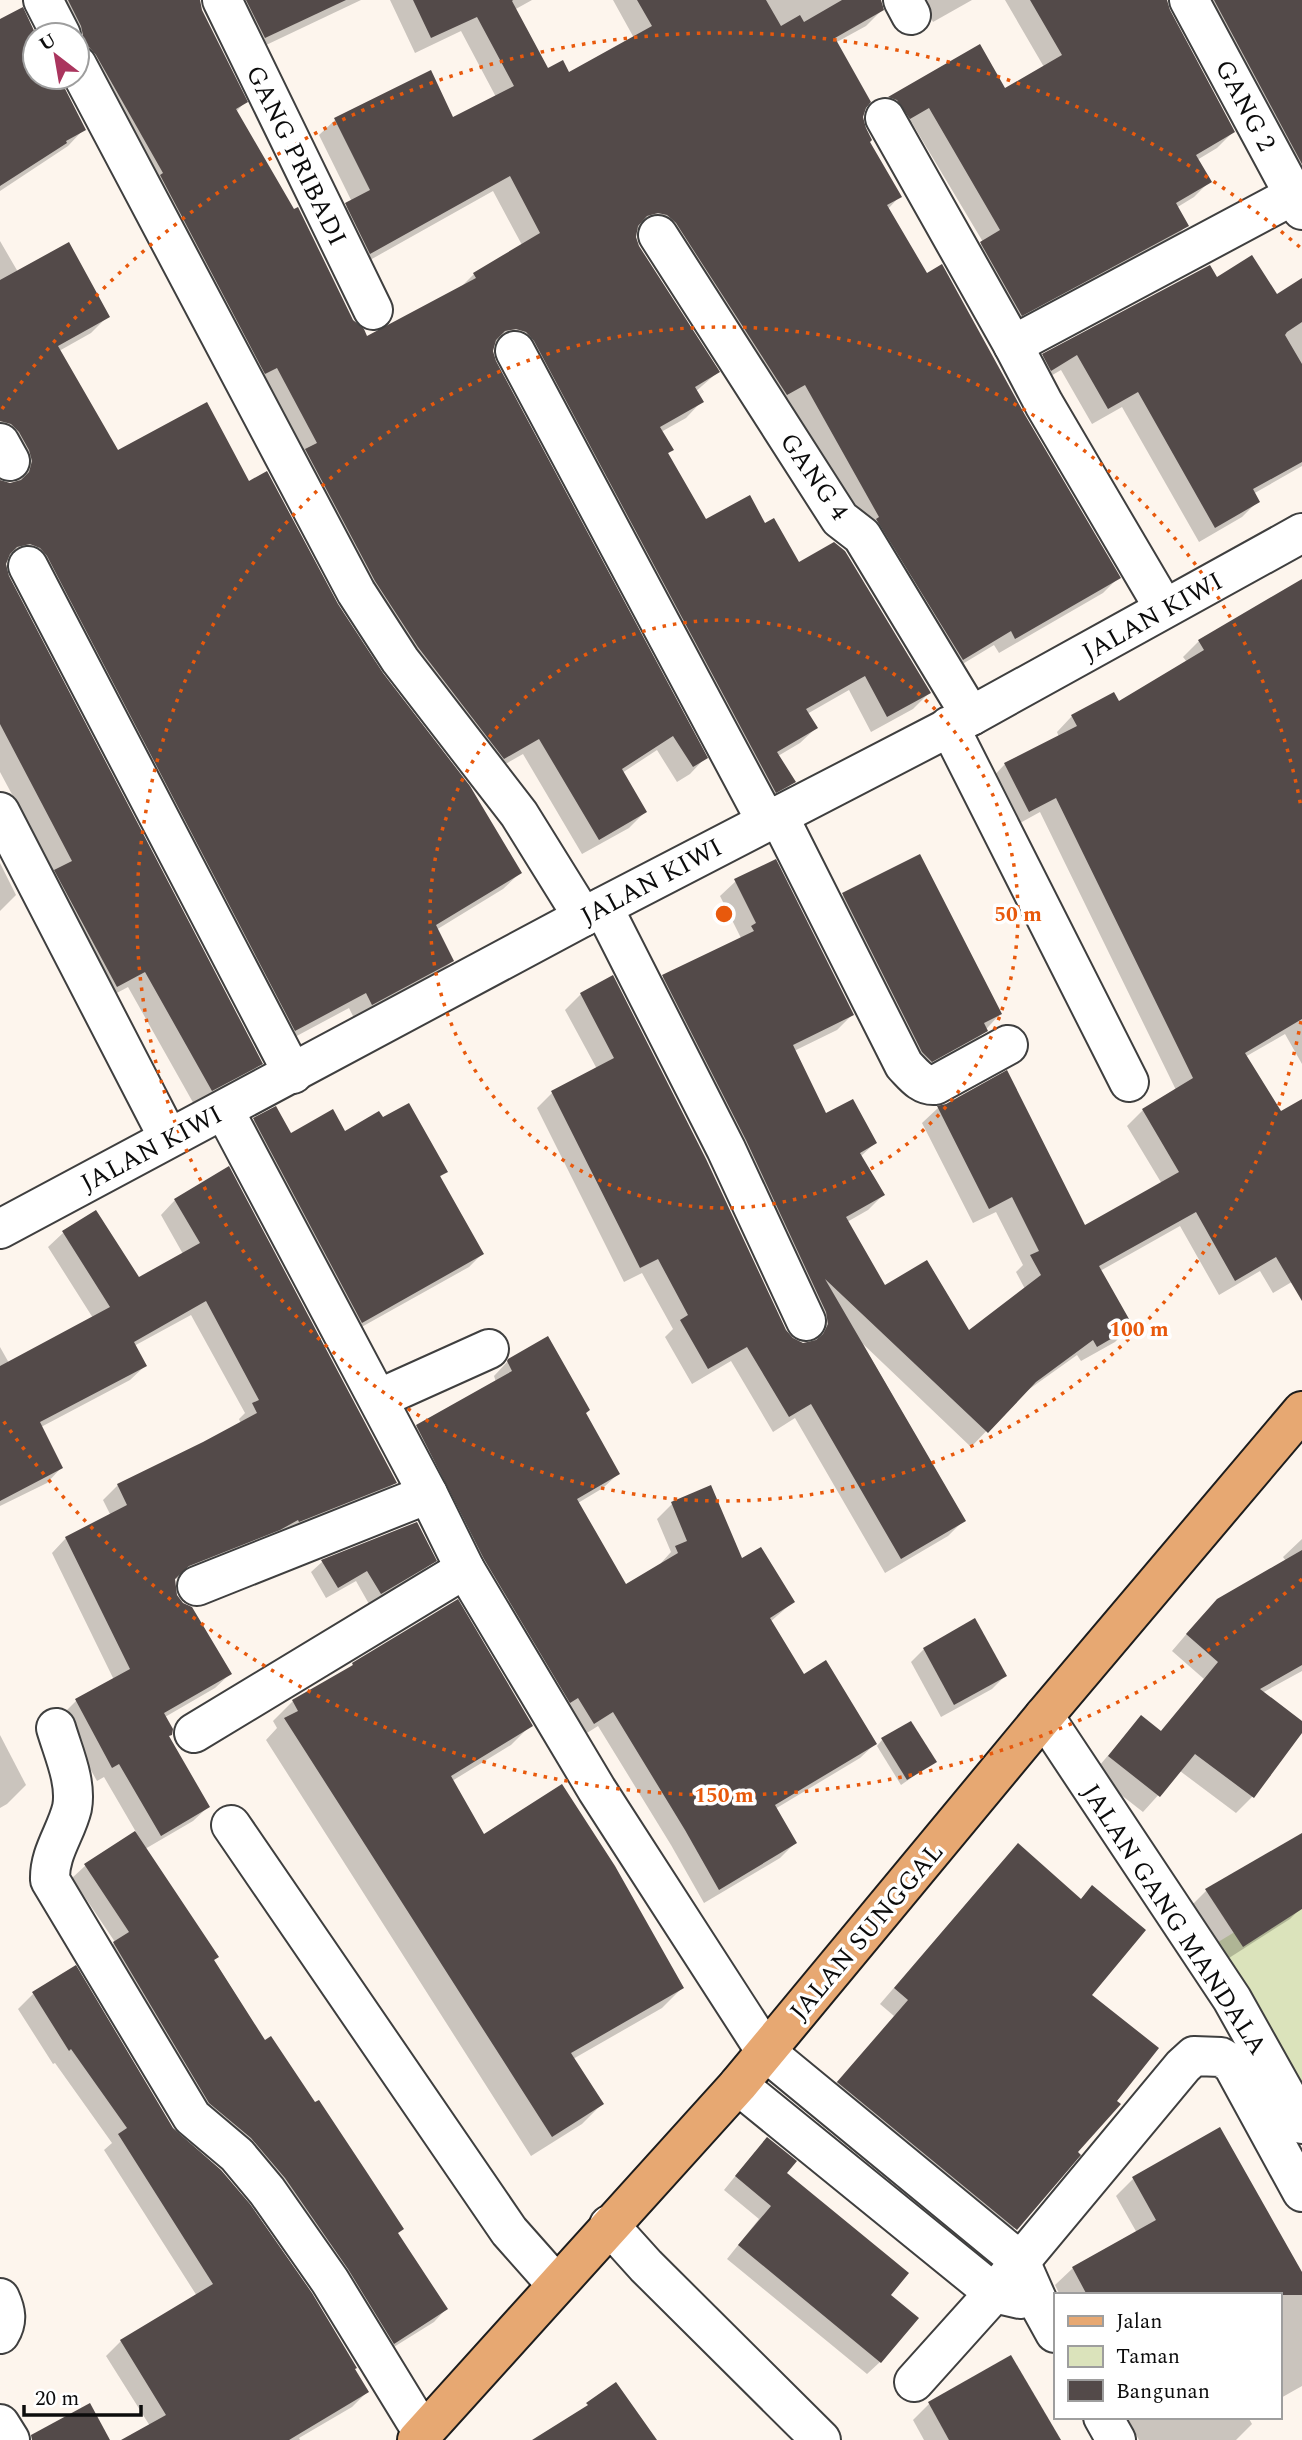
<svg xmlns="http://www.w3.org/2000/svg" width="1302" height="2440" viewBox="0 0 1302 2440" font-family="Spectral,serif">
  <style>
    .green { fill: #dbe3bb }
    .shadow { fill: #0003 }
    .building { fill: #534a49 }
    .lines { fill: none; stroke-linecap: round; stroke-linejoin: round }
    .minor-casing { stroke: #3f3f3f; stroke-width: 42 }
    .major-casing { stroke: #1d1d1d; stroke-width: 42 }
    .minor { stroke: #fff; stroke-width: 38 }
    .major { stroke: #e7a872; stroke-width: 38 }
    .ring { fill: none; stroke: #e8590c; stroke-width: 3.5; stroke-dasharray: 3.5 7 }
    .labels { text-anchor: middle; stroke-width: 7; stroke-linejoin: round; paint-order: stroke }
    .street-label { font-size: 26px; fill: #0c0c0c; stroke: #fff }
    .centre { fill: #e8590c; stroke: #fff; stroke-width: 3.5 }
    .ring-label { font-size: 21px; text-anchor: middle; font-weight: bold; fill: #e8590c; stroke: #fff; stroke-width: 7; stroke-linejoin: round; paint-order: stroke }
  </style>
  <rect width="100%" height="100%" fill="#fdf5ed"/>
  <!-- green -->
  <polygon class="green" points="1302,1891 1302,2107 1192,1958"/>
  <!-- shadow -->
  <g class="shadow">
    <polygon points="42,0 199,0 201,10 245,102 236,112 352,321 367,339 458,290 474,274 522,245 493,191 354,269 330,220 352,202 319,135 335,120 453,119 496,97 461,31 415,53 390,0 532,0 514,10 547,71 568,74 634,38 613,0 879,0 882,10 866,26 835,43 868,142 900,196 888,209 927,275 1024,416 1119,577 1103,593 999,653 994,645 946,674 788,399 770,410 651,231 636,230 634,237 638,247 718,372 695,392 701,402 686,418 661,432 671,450 667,455 706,522 764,525 798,564 929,693 913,709 871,732 849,690 807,714 816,728 800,743 778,756 793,782 778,798 759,807 498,344 493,346 491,351 494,362 705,758 690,774 677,782 657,750 622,773 645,812 629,828 582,854 523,754 488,774 290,467 77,67 77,35"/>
    <polygon points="220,0 361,0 249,53"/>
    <polygon points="920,0 972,0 933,22"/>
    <polygon points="1005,0 1166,0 1168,11 1233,132 1217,148 1197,160 1210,181 1194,197 1176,208 1186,226 1171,242 1005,330 965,259 983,242 912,123 894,133 874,113 889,98 979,46 1005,91 1044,67"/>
    <polygon points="1187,0 1302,0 1302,209"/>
    <polygon points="0,21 35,77 57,77 84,129 68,146 0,191"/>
    <polygon points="0,241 18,272 108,316 91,333 59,351 117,453 248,483 336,605 520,873 503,889 436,930 452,961 436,977 355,1020 349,1008 278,1046 11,560 6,561 7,577 261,1063 244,1080 195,1106 128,987 100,1002 39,888 54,873 0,772 0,482 9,485 15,483 16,480 13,468 0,446"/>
    <polygon points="1216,279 1276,296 1302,281 1302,466 1253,494 1258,501 1242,517 1199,542 1122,407 1092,424 1061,370 1035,385 1028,371 1044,355"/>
    <polygon points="1302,582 1302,1064 1285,1034 1245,1057 1281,1114 1302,1101 1302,1276 1273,1293 1260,1271 1219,1295 1180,1226 1100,1271 1131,1326 1115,1342 1081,1361 1077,1355 1021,1395 971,1447 863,1344 964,1520 948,1536 885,1573 795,1418 773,1432 731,1361 692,1384 665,1337 673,1329 642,1273 624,1282 537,1108 552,1093 597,1069 565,1010 581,994 612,978 785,1331 792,1340 803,1344 812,1343 811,1328 648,992 663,977 741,938 720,896 736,881 852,1015 837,1030 794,1051 826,1115 875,1143 860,1157 883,1195 868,1210 847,1222 885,1288 968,1332 1025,1289 1016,1272 1023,1265 996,1212 973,1223 922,1123 938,1108 946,1106 1085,1227 1162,1184 1127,1126 1143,1110 1176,1090 1040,812 1013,827 990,780 1005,764 1059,737 1057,732 1072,716 1118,703 1187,662 1183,657 1199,641"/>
    <polygon points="0,863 16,895 0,911"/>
    <polygon points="843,895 1000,1014 969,1048 914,1078 826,911"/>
    <polygon points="254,1120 291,1136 344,1133 445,1172 439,1178 482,1254 469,1267 349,1334 242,1132"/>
    <polygon points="175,1200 395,1482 380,1497 173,1580 175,1595 230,1674 215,1688 165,1717 168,1737 208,1807 193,1821 145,1849 265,2042 446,2309 434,2322 381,2355 101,1956 115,1942 72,1878 85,1866 136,1832 104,1777 97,1781 61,1716 76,1701 114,1680 52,1553 66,1538 111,1516 103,1500 118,1485 241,1424 239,1419 245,1413 191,1315 134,1346 145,1366 130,1380 41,1427 61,1468 47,1483 0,1506 0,1347 9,1363 93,1318 48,1247 63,1233 138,1279 183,1254 161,1215"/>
    <polygon points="509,1360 584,1414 618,1474 603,1488 578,1503 626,1586 662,1565 661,1563 671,1552 657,1519 672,1504 793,1602 770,1622 803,1676 875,1744 860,1758 775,1809 795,1843 780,1858 704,1903 671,1845 598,1726 579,1738 402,1441 417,1426 496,1382 494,1376"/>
    <polygon points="1302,1539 1302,1671 1262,1693 1302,1723 1302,1730 1252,1797 1236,1813 1180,1771 1143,1812 1093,1773 1141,1717 1160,1732 1204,1679 1172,1651 1201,1617 1218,1600 1286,1561 1283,1557"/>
    <polygon points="434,1560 423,1571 369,1604 356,1581 326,1598 311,1572 322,1562"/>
    <polygon points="924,1649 1005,1676 992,1689 941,1717 911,1662"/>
    <polygon points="353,1664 531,1725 511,1745 452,1781 483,1836 682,1988 662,2008 573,2059 602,2104 582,2124 531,2156 266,1740 277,1728 273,1721 293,1701 347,1671"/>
    <polygon points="0,1735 26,1785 7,1804 0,1808"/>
    <polygon points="882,1740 934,1762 901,1785 877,1746"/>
    <polygon points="1302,1835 1302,1907 1290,1919 1229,1958 1193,1904 1206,1891"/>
    <polygon points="1003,1861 1080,1900 1092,1888 1075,2152 1078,2155 1000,2244 823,2098 894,2016 880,2004"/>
    <polygon points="33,1994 172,2129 353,2370 367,2392 352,2407 299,2438 300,2440 125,2440 150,2426 106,2356 121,2341 197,2296 104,2150 112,2143 55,2063 53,2064 18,2009"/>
    <polygon points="755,2152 784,2174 889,2295 880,2362 867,2374 727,2259 759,2219 724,2190"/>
    <polygon points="1133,2179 1302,2276 1302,2386 1279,2399 1279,2295 1060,2295 1055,2285 1073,2268 1137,2233 1116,2196"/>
    <polygon points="1010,2358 1060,2440 924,2440 913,2420 929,2404"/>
    <polygon points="1127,2417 1248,2417 1252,2424 1236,2440 1139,2440"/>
  </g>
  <!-- building -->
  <g class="building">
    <polygon points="68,0 200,0 202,10 248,102 236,109 294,209 298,207 353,320 364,329 367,336 476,278 473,273 540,233 510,176 370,254 345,203 370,190 334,118 431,70 453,117 514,86 477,17 431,38 413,0 513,0 512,1 548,68 563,60 569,72 652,26 637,0 766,0 781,26 800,15 804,22 842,0 881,0 884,10 835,38 871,102 866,108 863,117 866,128 872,140 870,142 902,197 887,205 927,273 942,264 1025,415 1121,578 1015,639 1011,631 963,660 876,519 879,517 805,385 787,395 676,223 667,215 658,213 647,216 638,226 636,237 639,246 720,372 695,387 704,402 660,427 674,450 668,453 706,519 750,495 765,523 774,518 799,562 834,542 845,551 931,693 887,717 865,676 806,709 818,728 777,752 796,782 776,793 534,341 526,332 516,329 505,331 496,340 493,351 496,361 708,758 693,767 673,736 622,769 647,812 599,840 539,739 504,759 418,647 375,581 305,449 317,443 277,368 265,374 160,175 163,173 96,55 89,47 80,44 83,35 81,26"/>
    <polygon points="246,0 346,0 265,38"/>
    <polygon points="1030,0 1167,0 1170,10 1235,132 1196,155 1212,182 1176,203 1189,226 1022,316 980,242 1000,230 929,108 910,119 897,100 888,97 980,44 1005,88 1062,55"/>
    <polygon points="1214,0 1302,0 1302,164"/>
    <polygon points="23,7 36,35 35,77 59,77 86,130 66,141 67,143 0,186 0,19"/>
    <polygon points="69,242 110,317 58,346 118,450 207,402 249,481 267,471 338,604 383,673 470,786 522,873 436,925 454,961 372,1005 366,993 295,1031 47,556 40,548 30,544 17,547 10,554 6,564 9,576 263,1064 212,1091 145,972 117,987 54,870 72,861 0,724 0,480 10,483 21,480 29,472 32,461 29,450 19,432 11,424 0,421 0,280"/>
    <polygon points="1252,255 1277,294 1302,278 1302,322 1287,332 1285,335 1302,364 1302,462 1253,489 1260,502 1215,528 1138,392 1108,409 1077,355 1051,371 1042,354 1210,265 1217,277"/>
    <polygon points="1302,579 1302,1019 1245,1053 1281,1111 1302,1099 1302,1301 1276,1257 1235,1281 1196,1212 1099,1266 1133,1326 1097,1347 1093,1340 1036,1382 988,1433 825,1279 966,1521 901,1559 811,1404 789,1417 747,1347 708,1369 680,1320 688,1315 658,1259 640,1268 551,1091 614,1058 580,993 613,975 706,1159 786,1330 793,1338 803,1343 816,1340 823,1334 828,1324 826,1312 746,1140 662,975 754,931 751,926 756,923 734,879 776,859 854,1015 793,1045 826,1113 853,1099 877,1143 860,1153 885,1195 846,1217 885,1285 927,1260 969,1330 1041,1275 1030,1255 1039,1251 1012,1197 989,1209 937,1106 946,1104 1007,1070 1085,1225 1179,1172 1142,1109 1193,1078 1056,798 1029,812 1004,763 1077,726 1071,715 1114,692 1119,701 1204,650 1198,640"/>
    <polygon points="920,854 1002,1014 984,1023 988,1031 932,1062 922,1052 842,893"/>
    <polygon points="409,1103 448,1172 440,1176 484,1254 362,1323 253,1118 276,1106 291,1133 333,1109 345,1131 379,1111 383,1117"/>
    <polygon points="229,1166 397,1483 299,1522 298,1520 280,1530 189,1566 175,1579 177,1595 183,1603 192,1607 232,1674 164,1713 173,1729 172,1735 169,1736 210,1807 161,1836 119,1764 112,1768 75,1699 130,1669 65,1537 127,1505 117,1484 203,1442 257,1413 252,1403 259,1400 206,1301 134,1342 147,1366 40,1422 63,1468 0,1501 0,1366 110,1307 62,1231 96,1210 139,1277 200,1243 174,1199"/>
    <polygon points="548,1336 590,1410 586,1413 620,1474 577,1499 626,1584 678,1553 675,1546 687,1541 671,1502 711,1485 742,1558 761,1547 795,1602 770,1618 804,1674 826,1660 877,1744 775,1805 797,1843 719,1890 685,1830 613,1712 594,1724 578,1698 570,1703 484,1559 416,1425 512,1371 507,1361 508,1359"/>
    <polygon points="417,1522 437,1561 381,1594 367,1571 338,1588 321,1560"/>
    <polygon points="1302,1550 1302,1665 1260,1689 1302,1721 1302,1733 1254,1798 1195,1754 1160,1797 1108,1756 1141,1715 1161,1731 1218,1662 1186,1634 1217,1599"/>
    <polygon points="458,1599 533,1726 451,1776 484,1834 562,1784 615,1866 684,1988 571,2053 604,2104 552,2137 284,1718 298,1711 292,1700 353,1665 352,1663"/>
    <polygon points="975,1618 1007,1676 954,1705 923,1648"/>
    <polygon points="911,1721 937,1762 907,1780 881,1738"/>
    <polygon points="135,1831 219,1957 214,1960 265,2040 271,2036 315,2102 319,2100 368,2174 404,2229 398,2233 448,2309 394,2344 348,2269 285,2178 251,2138 209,2103 113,1942 129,1932 84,1864"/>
    <polygon points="1302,1833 1302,1909 1243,1947 1205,1889"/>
    <polygon points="1018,1843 1081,1899 1092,1885 1146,1930 1092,1995 1159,2048 1117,2101 1121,2104 1078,2152 1081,2155 1017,2230 837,2082 908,2000 894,1988"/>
    <polygon points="76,1965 173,2128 221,2170 250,2204 312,2293 357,2368 355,2369 369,2392 289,2440 121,2440 166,2415 120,2340 213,2284 118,2134 127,2128 71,2049 69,2051 32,1992"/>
    <polygon points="1220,2127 1302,2272 1302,2295 1087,2295 1072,2267 1156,2220 1132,2177"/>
    <polygon points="767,2137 797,2161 787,2173 909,2273 891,2295 919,2318 881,2363 738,2245 771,2206 735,2176"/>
    <polygon points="1011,2355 1061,2440 949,2440 928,2402"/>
    <polygon points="616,2382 657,2440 532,2440 588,2405 586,2403"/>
    <polygon points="90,2403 110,2440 32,2440 31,2435"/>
  </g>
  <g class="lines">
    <!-- minor casing -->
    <g class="minor-casing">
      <g id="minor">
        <polyline points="43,0 61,35"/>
        <polyline points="222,0 373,310"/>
        <polyline points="903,0 911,15"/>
        <polyline points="1189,0 1302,210"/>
        <polyline points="77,65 356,592 400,660 519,814 583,917"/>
        <polyline points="885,118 1013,345 1044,404 1164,608"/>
        <polyline points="658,235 840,519 862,536 971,716"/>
        <polyline points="1013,345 1294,195"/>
        <polyline points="515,351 766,821"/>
        <polyline points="0,443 10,461"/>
        <polyline points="28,566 293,1074"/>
        <polyline points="949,726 1129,1082"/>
        <polyline points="0,812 168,1137"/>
        <path d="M 778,815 L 904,1065 C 913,1074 921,1086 935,1085 L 1008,1045"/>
        <polyline points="603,907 726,1149 806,1321"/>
        <polyline points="224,1110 428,1494 465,1569 597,1790 766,2052 1020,2261 1039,2304 1055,2333"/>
        <polyline points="0,1229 583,917 971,716 1302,533"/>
        <polyline points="378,1399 489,1349"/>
        <polyline points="197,1586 428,1494"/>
        <polyline points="1044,1716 1232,1999 1302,2124"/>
        <path d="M 56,1728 C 63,1752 77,1782 72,1808 C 66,1833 49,1853 50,1880 L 192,2117 L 237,2155 L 267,2191 L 330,2281 L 423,2433"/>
        <polyline points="194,1733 465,1569"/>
        <polyline points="231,1825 509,2231 556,2284"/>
        <polyline points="738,2085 994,2293 1020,2299"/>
        <polyline points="609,2225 646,2266 821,2440"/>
        <path d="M 0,2298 C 6,2311 8,2321 0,2334"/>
        <polyline points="914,2382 994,2293 1183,2066 1194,2056 1221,2057 1232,2064 1302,2192"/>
        <polyline points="1103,2417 1116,2440"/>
        <polyline points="0,2424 10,2440"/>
      </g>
    </g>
    <!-- major casing -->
    <g class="major-casing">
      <polyline id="major" points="417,2440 738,2085 1044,1716 1302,1411"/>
    </g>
    <!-- minor -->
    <use href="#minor" class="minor"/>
    <!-- major -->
    <use href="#major" class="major"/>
  </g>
  <!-- distance rings -->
  <g class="ring">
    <circle cx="724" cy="914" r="294"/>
    <path d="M1301 1021A587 587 0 1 1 1301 807"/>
    <path d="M1302 1579A881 881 0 0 1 2 1419M2 409A881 881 0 0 1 1302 249"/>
  </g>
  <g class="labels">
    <!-- street labels -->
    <g class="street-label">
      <text transform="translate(1246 105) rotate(62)" y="9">GANG 2</text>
      <text transform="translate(297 155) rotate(64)" y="9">GANG PRIBADI</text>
      <text transform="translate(815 476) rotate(55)" y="9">GANG 4</text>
      <text transform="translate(1152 616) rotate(-29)" y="9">JALAN KIWI</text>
      <text transform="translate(651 881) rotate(-28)" y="9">JALAN KIWI</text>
      <text transform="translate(151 1148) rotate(-28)" y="9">JALAN KIWI</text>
      <text transform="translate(1175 1919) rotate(57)" y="9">JALAN GANG MANDALA</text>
      <text transform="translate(866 1931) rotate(-50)" y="9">JALAN SUNGGAL</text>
    </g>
  </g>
  <circle cx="724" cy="914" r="10" class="centre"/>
  <g class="ring-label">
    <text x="1018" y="921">50 m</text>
    <text x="1139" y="1336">100 m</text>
    <text x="724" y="1802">150 m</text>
  </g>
  <!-- legend -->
  <rect x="1054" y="2293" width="228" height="126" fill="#ffffff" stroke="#9e9e9e" stroke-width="2"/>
  <rect x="1068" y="2316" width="35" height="10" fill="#e7a872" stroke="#9e9e9e" stroke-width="2"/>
  <text x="1116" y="2328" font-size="21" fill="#0c0c0c">Jalan</text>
  <rect x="1068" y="2346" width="35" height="21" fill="#dbe3bb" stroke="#9e9e9e" stroke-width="2"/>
  <text x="1116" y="2363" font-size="21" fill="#0c0c0c">Taman</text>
  <rect x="1068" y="2380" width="35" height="21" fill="#534a49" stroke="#9e9e9e" stroke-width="2"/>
  <text x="1116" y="2398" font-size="21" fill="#0c0c0c">Bangunan</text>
  <!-- north arrow -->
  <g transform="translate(56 56) rotate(329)"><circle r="33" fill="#ffffff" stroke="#9e9e9e" stroke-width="2"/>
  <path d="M0-5L12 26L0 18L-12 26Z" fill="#aa355e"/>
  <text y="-10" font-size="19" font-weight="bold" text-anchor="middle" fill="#0c0c0c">U</text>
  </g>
  <!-- scale -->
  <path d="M24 2405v10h117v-10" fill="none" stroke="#0c0c0c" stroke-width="3.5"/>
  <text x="35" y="2405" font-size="21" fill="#0c0c0c" stroke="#ffffff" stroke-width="5" paint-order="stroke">20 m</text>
</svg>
